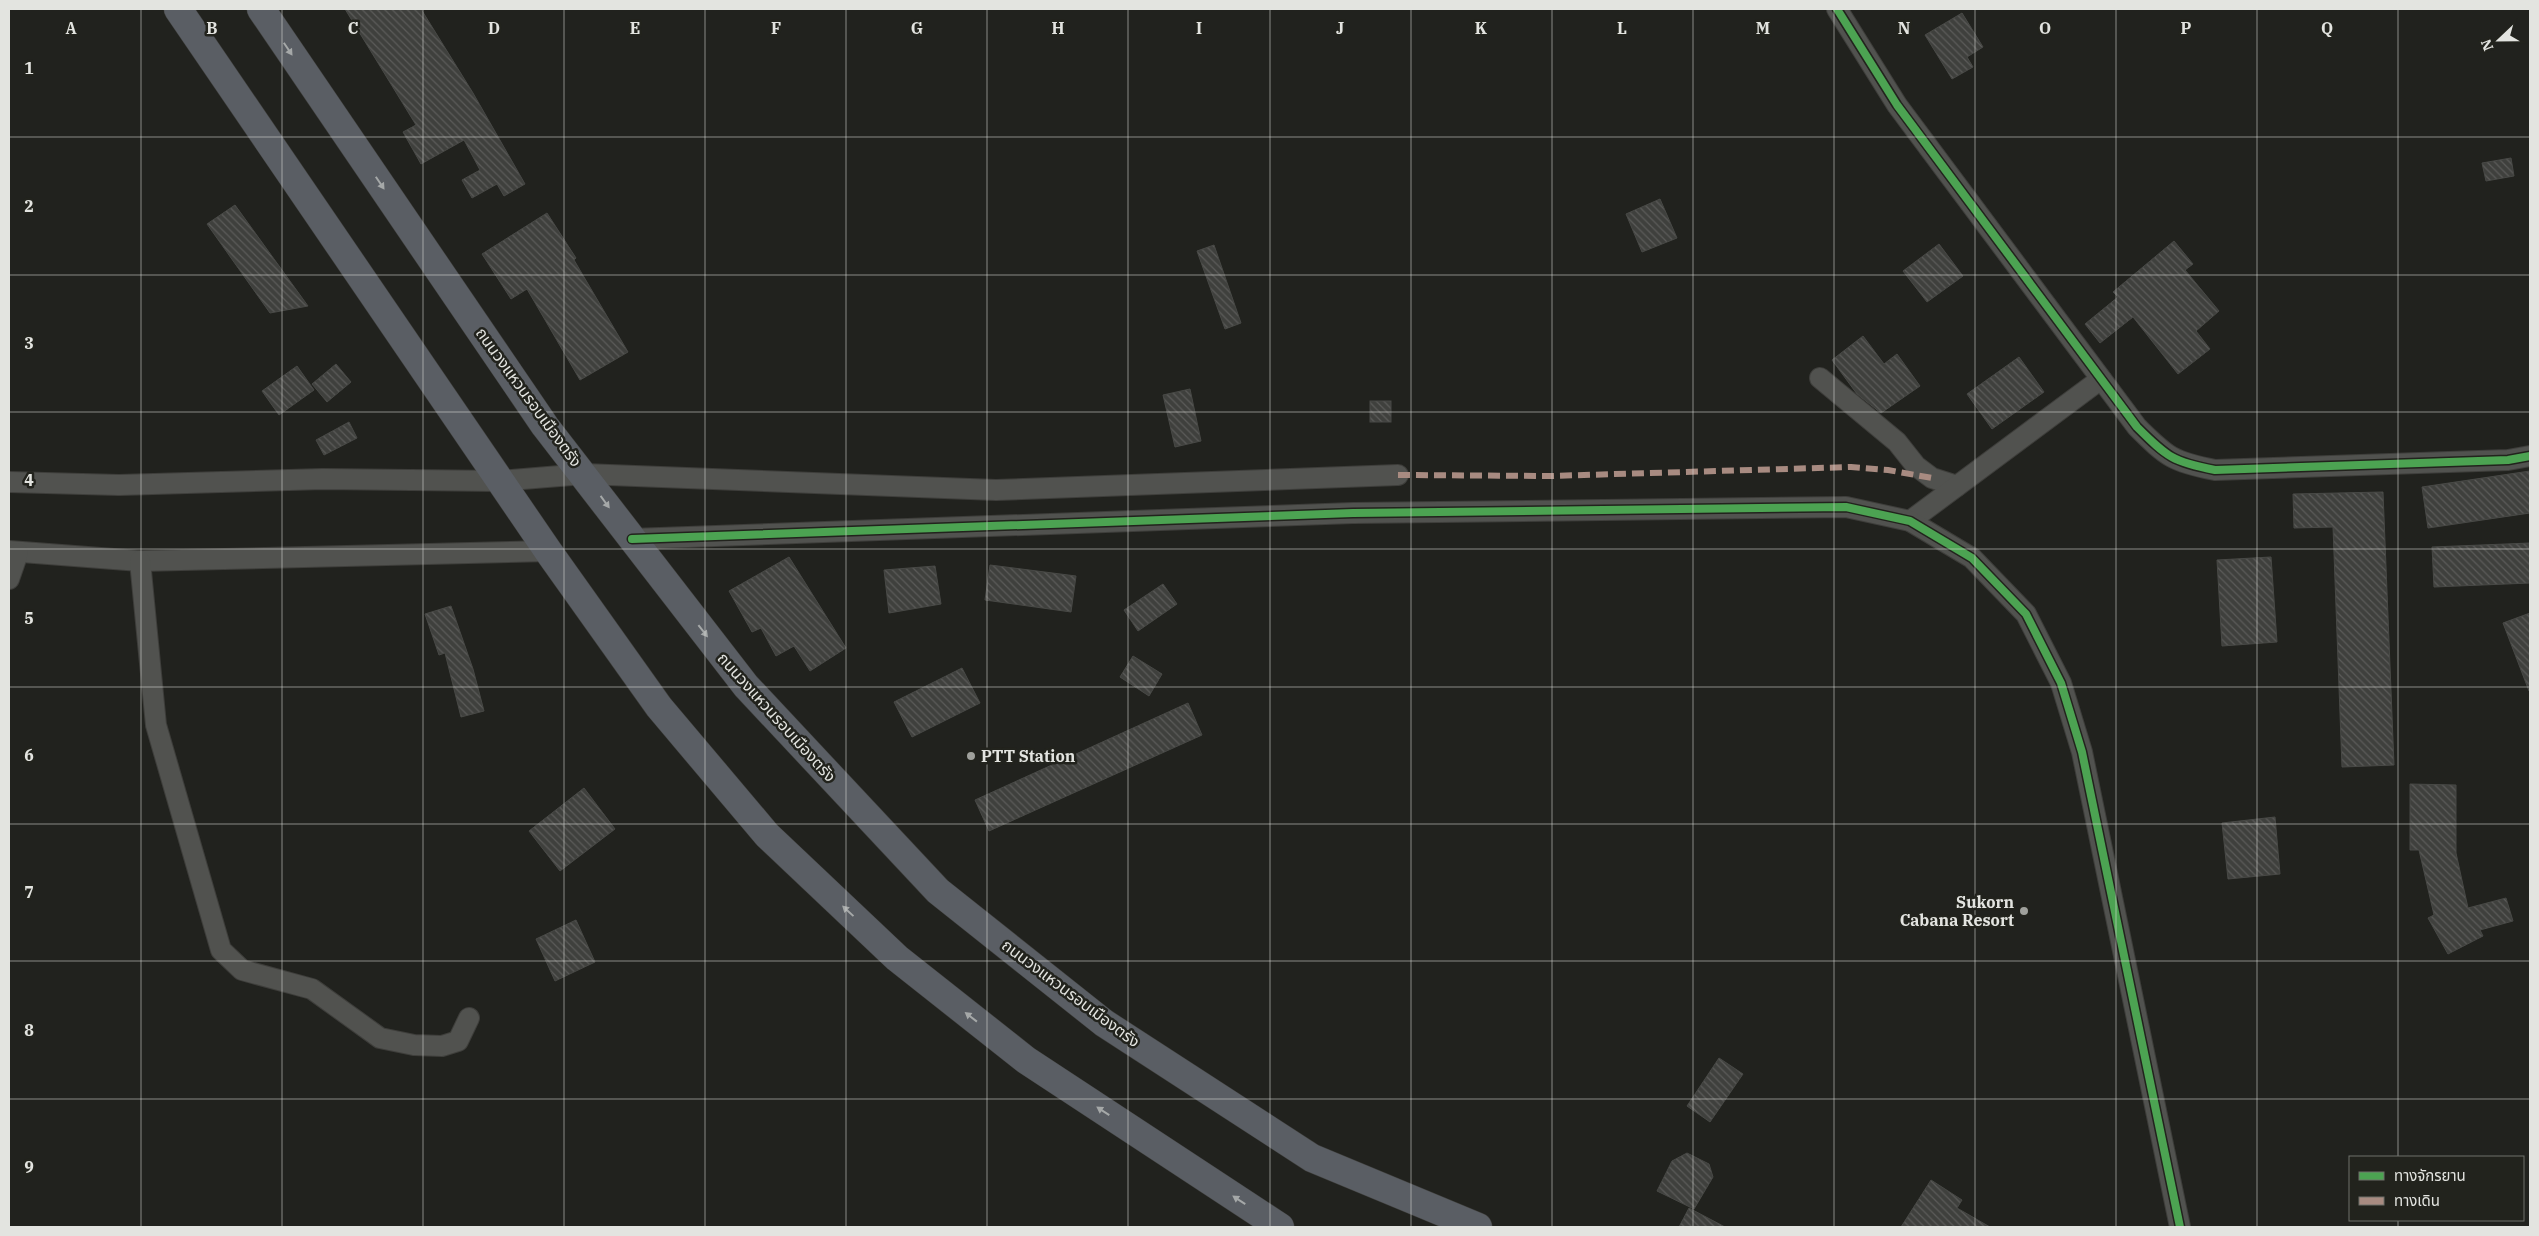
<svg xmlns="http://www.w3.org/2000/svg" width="2539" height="1236" viewBox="0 0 2539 1236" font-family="'IBM Plex Serif','Noto Sans Thai',serif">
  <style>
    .building { fill: url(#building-back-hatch); stroke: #484946 }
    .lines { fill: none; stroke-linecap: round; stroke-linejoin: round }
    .street-casing { stroke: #3e3e3b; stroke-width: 22 }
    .highway-casing { stroke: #3e3e3b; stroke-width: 29 }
    .street { stroke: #51524f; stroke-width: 20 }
    .highway { stroke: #5a5e64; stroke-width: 28 }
    .quiet { stroke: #a88b81; stroke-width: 6; stroke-dasharray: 12 6; stroke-linecap: butt }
    .cycleway-casing { stroke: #22231d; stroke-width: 11 }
    .cycleway { stroke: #4ca352; stroke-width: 8 }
    .oneway { fill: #a5a8a8 }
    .grid { fill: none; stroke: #e3e4e0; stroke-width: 1; stroke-opacity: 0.55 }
    .poi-dot { fill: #9fa09c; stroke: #22231d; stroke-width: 2 }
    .labels { text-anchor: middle; stroke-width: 5; stroke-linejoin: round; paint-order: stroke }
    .street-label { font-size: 16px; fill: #e3e4e0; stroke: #22231d }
    .poi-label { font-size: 16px; font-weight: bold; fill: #e3e4e0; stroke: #22231d; text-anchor: start }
    .grid-label { font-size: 16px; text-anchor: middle; font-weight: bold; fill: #e3e4e0; stroke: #22231d; stroke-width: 5; stroke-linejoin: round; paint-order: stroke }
  </style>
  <defs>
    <pattern id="building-back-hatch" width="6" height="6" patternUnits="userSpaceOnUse" patternTransform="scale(1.25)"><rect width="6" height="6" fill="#3f403d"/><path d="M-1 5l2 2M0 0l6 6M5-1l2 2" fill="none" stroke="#5b5b59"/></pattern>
  </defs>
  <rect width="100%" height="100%" fill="#21221e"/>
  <!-- building -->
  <g class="building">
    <polygon points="345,9 421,9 473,93 525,184 504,196 497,184 472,198 462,180 480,170 464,140 421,164 403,132 416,125"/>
    <polygon points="1962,13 1983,47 1967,57 1973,67 1952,79 1925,35"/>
    <polygon points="2511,158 2514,176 2486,181 2482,163"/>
    <polygon points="1660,199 1677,238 1642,252 1626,214"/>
    <polygon points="235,205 308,306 270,313 207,224"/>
    <polygon points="547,213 576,258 574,260 628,352 580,380 527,289 511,299 482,254"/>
    <polygon points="2174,241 2193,264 2185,270 2219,311 2196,331 2210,349 2178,374 2133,317 2100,343 2085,324 2118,297 2113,292"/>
    <polygon points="1939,244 1963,276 1927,302 1903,271"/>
    <polygon points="1214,245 1241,323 1225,329 1197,251"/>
    <polygon points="1863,336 1884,364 1897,354 1920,386 1881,413 1857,394 1832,360"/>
    <polygon points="2019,357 2044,392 1992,429 1967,394"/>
    <polygon points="336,364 351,382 327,402 312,384"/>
    <polygon points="297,366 314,390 279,415 262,391"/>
    <polygon points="1190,389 1201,441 1175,447 1163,395"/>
    <rect x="1370" y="401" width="21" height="21"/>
    <polygon points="349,422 357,438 324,455 316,440"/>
    <polygon points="2530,471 2530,513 2428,528 2422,487"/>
    <polygon points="2383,492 2394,765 2342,767 2333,527 2294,528 2293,494"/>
    <polygon points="2530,543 2530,583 2434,587 2432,547"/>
    <polygon points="789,557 846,648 810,671 794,646 776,656 761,628 752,632 729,591"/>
    <polygon points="2271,557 2277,642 2222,646 2217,560"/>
    <polygon points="990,565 1076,576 1071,612 985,600"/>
    <polygon points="935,566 941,604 889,613 884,570"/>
    <polygon points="1163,584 1177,604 1138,631 1124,610"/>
    <polygon points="451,606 473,669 484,711 461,717 445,653 439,655 425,614"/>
    <polygon points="2530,613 2530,691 2529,691 2503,623"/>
    <polygon points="1133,656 1162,674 1149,696 1120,677"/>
    <polygon points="962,668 980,703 912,737 894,702"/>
    <polygon points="1188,703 1202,735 989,831 975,800"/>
    <polygon points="2410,784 2456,785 2456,853 2468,908 2506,898 2513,921 2480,930 2483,936 2448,954 2428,918 2434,915 2419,850 2410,850"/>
    <polygon points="584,788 615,829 560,871 529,831"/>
    <polygon points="2275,817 2280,874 2228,879 2222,823"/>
    <polygon points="576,920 595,962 555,981 536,939"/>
    <polygon points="1719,1058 1743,1074 1710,1122 1687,1106"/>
    <polygon points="1687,1153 1709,1164 1713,1177 1694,1209 1657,1191 1672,1161"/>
    <polygon points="1931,1180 1962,1200 1957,1208 1990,1227 1901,1227"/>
    <polygon points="1689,1208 1725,1227 1679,1227"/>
  </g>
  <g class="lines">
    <!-- street casing -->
    <g class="street-casing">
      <g id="street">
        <path d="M 1837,9 L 1897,105 L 2137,427 C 2167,457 2173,462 2215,470 L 2508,460 L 2530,456"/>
        <polyline points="1820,378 1897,442 1916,466 1932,478 1957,486"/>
        <polyline points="9,482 119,485 323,479 499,481 584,474 996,490 1398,475"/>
        <polyline points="1910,521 2101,379"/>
        <polyline points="632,539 1353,513 1846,507 1910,521 1972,558 2026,614 2061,683 2082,752 2180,1227"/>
        <polyline points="9,551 140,561 548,551"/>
        <polyline points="140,561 156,725 221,950 242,970 312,989 380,1038 414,1045 442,1046 458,1041 469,1018"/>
        <polyline points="9,579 18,553"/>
      </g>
    </g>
    <!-- highway casing -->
    <g class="highway-casing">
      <g id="highway">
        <polyline points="178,9 548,551 659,707 767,835 897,958 1026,1060 1280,1227"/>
        <polyline points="261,9 545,426 746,686 938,891 1104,1023 1312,1158 1478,1227"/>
      </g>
    </g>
    <!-- street -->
    <use href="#street" class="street"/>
    <!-- highway -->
    <use href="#highway" class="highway"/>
    <!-- quiet -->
    <polyline class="quiet" points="1398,475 1551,476 1851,467 1888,470 1932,478"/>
    <!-- cycleway casing -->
    <g class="cycleway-casing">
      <g id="cycleway">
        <path d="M 1837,9 L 1897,105 L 2137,427 C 2167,457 2173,462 2215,470 L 2508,460 L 2530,456"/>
        <polyline points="632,539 1353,513 1846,507 1910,521 1972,558 2026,614 2061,683 2082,752 2180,1227"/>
      </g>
    </g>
    <!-- cycleway -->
    <use href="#cycleway" class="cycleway"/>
  </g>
  <!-- one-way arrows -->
  <defs><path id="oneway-solid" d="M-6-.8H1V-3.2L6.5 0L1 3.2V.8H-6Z" transform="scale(1.25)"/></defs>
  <g class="oneway">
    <use href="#oneway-solid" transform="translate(288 49) rotate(56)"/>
    <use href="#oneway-solid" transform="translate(380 183) rotate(56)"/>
    <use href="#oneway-solid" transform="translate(605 502) rotate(54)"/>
    <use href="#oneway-solid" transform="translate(703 631) rotate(52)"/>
    <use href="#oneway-solid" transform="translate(848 911) rotate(-137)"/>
    <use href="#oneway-solid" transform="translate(971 1017) rotate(-142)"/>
    <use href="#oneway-solid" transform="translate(1103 1111) rotate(-147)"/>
    <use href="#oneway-solid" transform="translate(1239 1200) rotate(-147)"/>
  </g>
  <!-- grid -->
  <path class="grid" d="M 141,9 L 141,1227M 282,9 L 282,1227M 423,9 L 423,1227M 564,9 L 564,1227M 705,9 L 705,1227M 846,9 L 846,1227M 987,9 L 987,1227M 1128,9 L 1128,1227M 1270,9 L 1270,1227M 1411,9 L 1411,1227M 1552,9 L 1552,1227M 1693,9 L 1693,1227M 1834,9 L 1834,1227M 1975,9 L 1975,1227M 2116,9 L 2116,1227M 2257,9 L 2257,1227M 2398,9 L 2398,1157M 9,137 L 2530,137M 9,275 L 2530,275M 9,412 L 2530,412M 9,549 L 2530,549M 9,687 L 2530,687M 9,824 L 2530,824M 9,961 L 2530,961M 9,1099 L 2530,1099M 2398,1220 L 2398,1227"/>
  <!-- markers -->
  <g class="poi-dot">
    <circle cx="971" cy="756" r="5"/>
    <circle cx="2024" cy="911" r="5"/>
  </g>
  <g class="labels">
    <!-- street labels -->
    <g class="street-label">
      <text transform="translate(529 397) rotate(54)" y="6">ถนนวงแหวนรอบเมืองตรัง</text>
      <text transform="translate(777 717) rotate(48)" y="6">ถนนวงแหวนรอบเมืองตรัง</text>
      <text transform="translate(1071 993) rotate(37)" y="6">ถนนวงแหวนรอบเมืองตรัง</text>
    </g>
    <!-- poi labels -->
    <g class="poi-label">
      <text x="981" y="762">PTT Station</text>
      <text x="2014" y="908" text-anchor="end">Sukorn<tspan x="2014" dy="18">Cabana Resort</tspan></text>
    </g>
  </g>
  <g class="grid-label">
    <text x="71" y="34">A</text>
    <text x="212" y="34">B</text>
    <text x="353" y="34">C</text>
    <text x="494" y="34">D</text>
    <text x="635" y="34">E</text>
    <text x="776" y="34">F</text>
    <text x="917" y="34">G</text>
    <text x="1058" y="34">H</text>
    <text x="1199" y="34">I</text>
    <text x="1340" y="34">J</text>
    <text x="1481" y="34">K</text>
    <text x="1622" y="34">L</text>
    <text x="1763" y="34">M</text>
    <text x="1904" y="34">N</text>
    <text x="2045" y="34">O</text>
    <text x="2186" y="34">P</text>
    <text x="2327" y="34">Q</text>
    <text x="29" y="74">1</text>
    <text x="29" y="212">2</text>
    <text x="29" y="349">3</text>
    <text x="29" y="486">4</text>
    <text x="29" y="624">5</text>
    <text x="29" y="761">6</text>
    <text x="29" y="898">7</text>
    <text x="29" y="1036">8</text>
    <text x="29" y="1173">9</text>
  </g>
  <!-- border -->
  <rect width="2539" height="1236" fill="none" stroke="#e3e4e0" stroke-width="20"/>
  <!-- legend -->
  <rect x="2349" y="1156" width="175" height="65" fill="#22231d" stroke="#6f706b"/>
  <rect x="2359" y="1172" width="25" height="8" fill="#4ca352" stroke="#6f706b"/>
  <text x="2394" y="1181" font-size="15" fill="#e3e4e0">ทางจักรยาน</text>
  <rect x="2359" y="1197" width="25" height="8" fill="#a88b81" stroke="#6f706b"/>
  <text x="2394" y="1206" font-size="15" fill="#e3e4e0">ทางเดิน</text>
  <!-- north arrow -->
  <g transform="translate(2499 40) rotate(248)" stroke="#22231d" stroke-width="4" paint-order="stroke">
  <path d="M0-4L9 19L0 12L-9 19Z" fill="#e3e4e0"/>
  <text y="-8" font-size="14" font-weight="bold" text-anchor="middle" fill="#e3e4e0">N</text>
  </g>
</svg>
